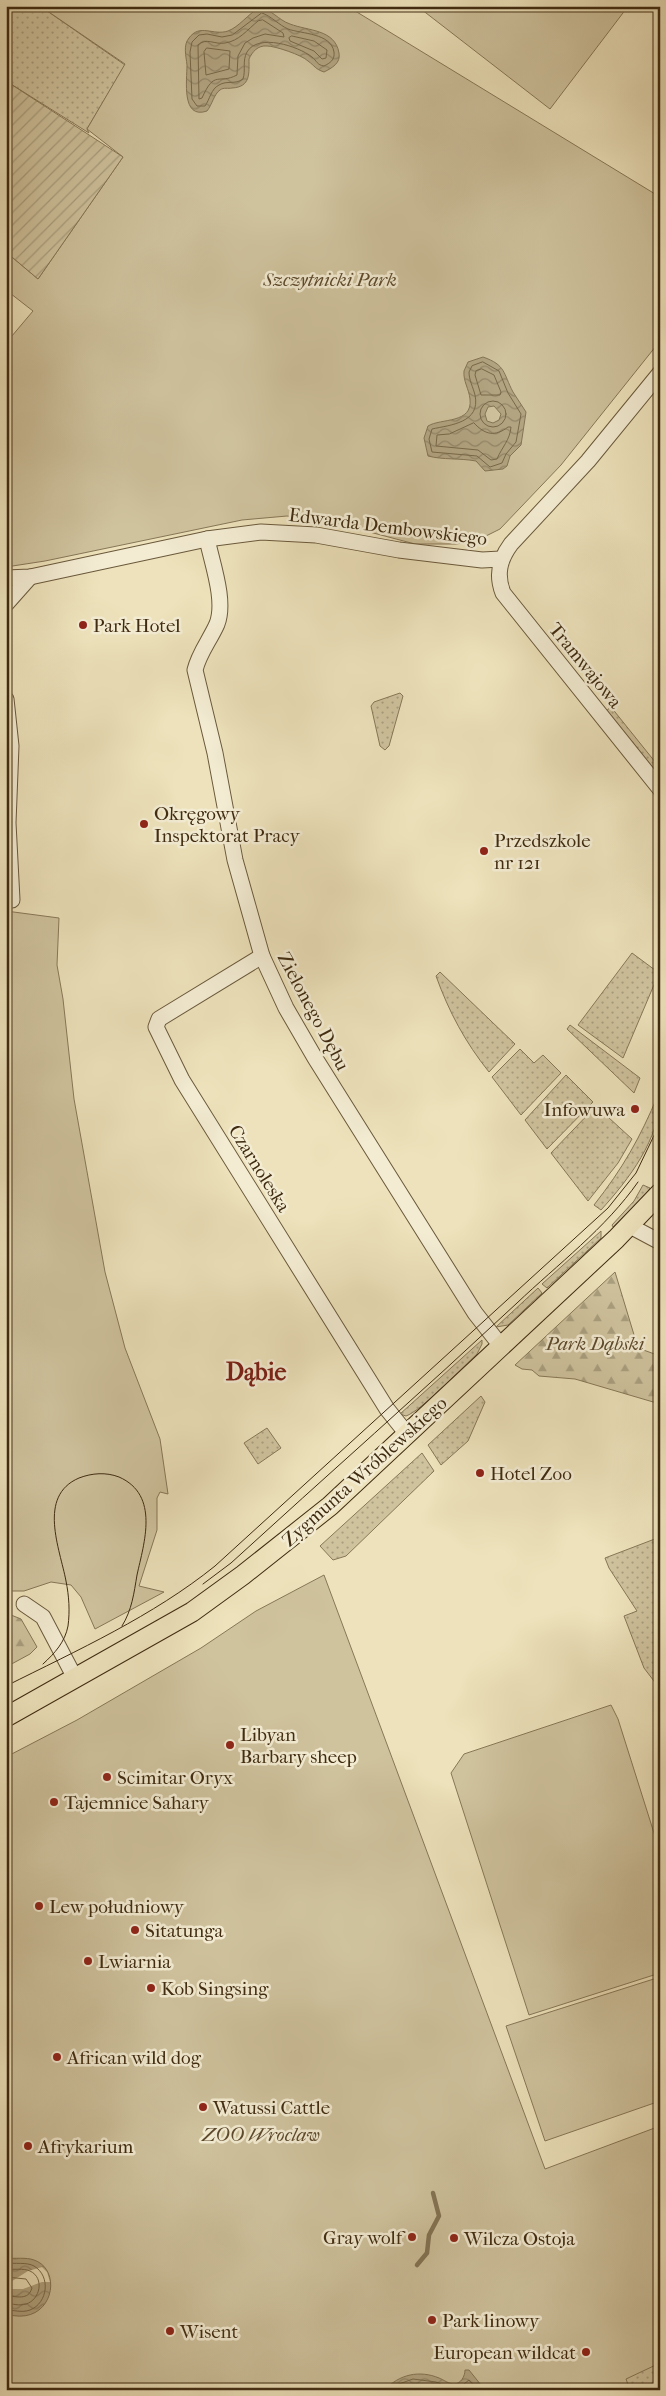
<svg xmlns="http://www.w3.org/2000/svg" width="666" height="2396" viewBox="0 0 666 2396" font-family="'IM FELL French Canon',serif">
  <style>
    .grass { fill: url(#grass-dots); stroke: #877757 }
    .forest { fill: url(#forest-firs); stroke: #877757 }
    .park { fill: #cfc39e; stroke: #877757 }
    .garden { fill: url(#garden-furrows); stroke: #877757 }
    .water { fill: url(#water-waves); stroke: #847454; fill-rule: evenodd }
    .pier { fill: #ede2bb }
    .lines { fill: none; stroke-linecap: round; stroke-linejoin: round }
    .shore { stroke: #786848; stroke-width: 1 }
    .stream { stroke: #847454; stroke-width: 4.5 }
    .minor-casing { stroke: #6a593b; stroke-width: 17 }
    .major-casing { stroke: #3f2b10; stroke-width: 21 }
    .minor { stroke: #f3ecd3; stroke-width: 15 }
    .major { stroke: #ede2bb; stroke-width: 19 }
    .tram { stroke: #3f2b10; stroke-width: 1 }
    .poi-dot { fill: #8f2418; stroke: #f3ecd3; stroke-width: 2 }
    .labels { text-anchor: middle; stroke-width: 5; stroke-linejoin: round; paint-order: stroke }
    .park-label { font-size: 19px; font-style: italic; fill: #5c492c; stroke: #f3ecd3 }
    .street-label { font-size: 19px; fill: #3f2b10; stroke: #f3ecd3 }
    .poi-label { font-size: 19px; fill: #3f2b10; stroke: #f3ecd3; text-anchor: start }
    .district-label { font-size: 24px; font-weight: bold; fill: #7a1f14; stroke: #f3ecd3 }
  </style>
  <defs>
    <pattern id="grass-dots" width="8" height="8" patternUnits="userSpaceOnUse" patternTransform="scale(1.25)"><rect width="8" height="8" fill="#cfc39e"/><path d="M2 2h.1M6 6h.1" fill="none" stroke="#a99f7f" stroke-width="1.8" stroke-linecap="round"/></pattern>
    <pattern id="forest-firs" width="22" height="20" patternUnits="userSpaceOnUse" patternTransform="scale(1.25)"><rect width="22" height="20" fill="#cfc39e"/><path d="M5 1l3.5 6h-7zM16 11l3.5 6h-7z" fill="#a99f7f"/></pattern>
    <pattern id="garden-furrows" width="10" height="10" patternUnits="userSpaceOnUse" patternTransform="scale(1.25)"><rect width="10" height="10" fill="#cfc39e"/><path d="M-1 1l2-2M0 10L10 0M9 11l2-2" fill="none" stroke="#a99f7f"/></pattern>
    <pattern id="water-waves" width="16" height="10" patternUnits="userSpaceOnUse" patternTransform="scale(1.25)"><rect width="16" height="10" fill="#b2a481"/><path d="M0 5q4-4 8 0t8 0" fill="none" stroke="#928668"/></pattern>
  </defs>
  <rect width="100%" height="100%" fill="#ede2bb"/>
  <filter id="stains"><feTurbulence type="fractalNoise" baseFrequency=".004" numOctaves="4"/><feColorMatrix values="0 0 0 0 .2 0 0 0 0 .09 0 0 0 0 .02 0 0 0 .5 -.17"/></filter>
  <radialGradient id="worn" r=".72"><stop offset=".6" stop-color="#630" stop-opacity="0"/><stop offset="1" stop-color="#630" stop-opacity=".3"/></radialGradient>
  <!-- grass -->
  <g class="grass">
    <polygon points="6,6 40,6 125,65 87,129 89,133 6,81"/>
    <polygon points="400,693 403,696 389,746 385,750 380,746 371,706 374,702"/>
    <polygon points="611,707 660,768 660,780 606,711"/>
    <polygon points="632,953 659,973 623,1058 578,1025"/>
    <path d="M 440,972 L 515,1044 L 489,1072 C 465,1042 449,1012 436,976 Z"/>
    <polygon points="570,1025 640,1078 634,1093 567,1029"/>
    <polygon points="520,1049 534,1063 543,1055 561,1073 521,1115 492,1077"/>
    <polygon points="566,1075 593,1102 547,1149 525,1120"/>
    <path d="M 658,1095 L 660,1096 C 660,1139 629,1179 601,1210 L 594,1205 C 623,1168 640,1138 658,1095 Z"/>
    <polygon points="596,1106 632,1139 618,1163 588,1201 551,1153"/>
    <polygon points="643,1185 650,1188 645,1196 613,1227 612,1225 634,1201"/>
    <polygon points="601,1231 601,1238 547,1288 542,1284"/>
    <polygon points="538,1288 542,1293 508,1325 496,1327"/>
    <path d="M 482,1340 L 482,1344 L 477,1354 C 463,1367 421,1411 406,1416 L 400,1414 Z"/>
    <polygon points="481,1396 485,1402 468,1441 441,1465 428,1445"/>
    <polygon points="267,1428 281,1448 258,1464 244,1443"/>
    <polygon points="422,1453 434,1471 346,1556 333,1560 320,1546"/>
    <polygon points="660,1537 660,1694 657,1685 644,1668 624,1616 637,1611 609,1568 605,1558"/>
    <polygon points="660,2351 660,2390 563,2390"/>
  </g>
  <!-- forest -->
  <g class="forest">
    <polygon points="615,1272 638,1348 660,1356 660,1404 575,1379 539,1376 532,1370 522,1369 515,1365"/>
    <polygon points="6,1613 21,1619 37,1647 30,1654 6,1667"/>
  </g>
  <!-- park -->
  <g class="park">
    <polygon points="40,6 347,6 660,197 660,341 561,465 500,529 484,537 457,544 415,544 328,521 287,516 242,520 45,561 6,567 6,343 33,311 6,290 6,252 38,279 123,157 87,129 125,64"/>
    <polygon points="417,6 622,6 626,9 550,109"/>
    <polygon points="6,911 59,918 57,965 63,999 74,1099 105,1272 125,1348 160,1439 168,1494 160,1492 157,1498 157,1530 139,1586 164,1592 95,1629 81,1597 71,1585 51,1582 24,1591 6,1591"/>
    <polygon points="324,1575 545,2169 660,2126 660,2363 626,2379 630,2390 6,2390 6,1757 77,1720 201,1648 256,1611"/>
    <polygon points="611,1705 618,1719 660,1852 660,1973 529,2015 451,1773 464,1754"/>
    <polygon points="660,1977 660,2101 545,2141 506,2026"/>
  </g>
  <!-- garden -->
  <polygon class="garden" points="6,81 123,157 38,279 6,252"/>
  <!-- water -->
  <g class="water">
    <path d="M 259,8 C 272,9 278,20 290,24 C 308,31 335,29 339,53 C 341,63 332,68 324,72 C 315,69 315,66 308,61 C 302,55 275,46 267,46 C 258,45 252,52 249,59 C 249,73 251,87 232,88 C 228,89 224,87 220,90 C 214,94 212,105 207,111 C 181,120 187,80 187,65 C 186,56 183,45 189,38 C 200,23 213,36 228,31 C 239,27 248,14 259,8 Z"/>
    <path d="M 483,357 C 506,365 503,373 513,392 C 517,399 522,405 526,412 L 521,445 L 510,456 L 507,466 L 503,469 L 485,471 L 476,461 C 460,458 443,460 428,456 L 424,438 L 428,426 C 441,418 473,424 470,399 C 469,389 463,381 464,371 L 468,362 ZM 494,406 L 501,414 L 499,420 L 493,423 L 487,421 L 485,414 L 488,407 Z"/>
    <path d="M 6,2258 C 15,2259 26,2257 34,2260 C 64,2270 53,2328 6,2314 Z"/>
    <path d="M 465,2370 L 469,2370 L 485,2390 L 385,2390 C 399,2374 420,2370 439,2378 C 444,2380 449,2384 454,2384 C 461,2384 465,2376 465,2370 Z"/>
  </g>
  <!-- pier -->
  <polygon class="pier" points="42,2267 47,2272 50,2282 42,2282 23,2289 9,2289 9,2283 28,2271"/>
  <g class="lines">
    <!-- shore -->
    <g class="shore">
      <path d="M 262,13 C 271,16 279,25 288,29 C 302,34 331,33 334,52 C 335,60 330,63 324,66 C 317,65 317,61 312,57 C 298,46 258,33 247,52 C 242,61 246,70 243,79 C 235,85 227,80 219,85 C 211,89 210,99 205,106 L 197,106 L 192,99 L 190,52 L 192,42 L 199,35 L 207,34 L 222,37 L 232,35 Z"/>
      <path d="M 263,20 L 283,33 L 284,37 L 265,34 L 253,38 L 245,43 L 238,56 L 237,75 C 218,85 215,69 202,98 L 199,99 L 198,45 C 206,37 215,45 225,43 C 239,41 247,30 258,21 Z"/>
      <polygon points="292,36 314,41 327,50 326,58 322,59 314,51 290,41 289,38"/>
      <polygon points="207,48 230,51 229,69 206,75 204,52"/>
      <path d="M 483,362 L 499,371 L 508,393 L 521,414 L 516,442 L 506,454 L 502,463 L 490,467 L 477,456 L 432,452 L 429,439 L 432,429 C 450,425 481,423 475,395 C 473,387 469,380 469,372 L 472,366 Z"/>
      <polygon points="482,369 494,375 501,392 500,395 481,395 475,375 476,371"/>
      <circle cx="493" cy="414" r="13"/>
      <path d="M 474,423 C 485,435 495,437 508,427 L 511,427 C 510,440 502,447 497,459 L 491,460 L 478,450 L 436,446 L 437,435 L 449,434 Z"/>
      <path d="M 6,2263 C 14,2264 27,2262 34,2266 C 51,2276 48,2303 30,2310 C 22,2313 14,2310 6,2310"/>
      <path d="M 6,2269 C 13,2270 24,2268 30,2271 C 45,2278 40,2300 26,2304 C 19,2306 13,2304 6,2303"/>
      <path d="M 6,2277 L 26,2279 L 32,2288 C 28,2301 17,2296 6,2296"/>
      <polyline points="391,2390 399,2384 413,2379 436,2382 452,2389 459,2388 469,2380 478,2390"/>
    </g>
    <!-- stream -->
    <polyline class="stream" points="417,2265 427,2253 429,2235 439,2216 433,2193"/>
    <!-- minor casing -->
    <g class="minor-casing">
      <g id="minor">
        <path d="M 660,373 L 588,461 L 511,544 C 499,560 496,575 503,593 L 660,789"/>
        <path d="M 207,539 C 212,563 226,601 217,624 C 210,640 199,653 195,670 L 215,753 L 235,860 L 262,956 L 286,1008 L 315,1058 L 475,1313 L 501,1346"/>
        <polyline points="6,578 30,577 207,539 261,532 316,535 399,550 482,560 501,559"/>
        <polyline points="6,604 30,577"/>
        <polyline points="6,699 11,746 8,823 12,900"/>
        <polyline points="262,956 159,1019 156,1027 182,1080 387,1409 407,1434"/>
        <polyline points="630,1226 660,1242"/>
        <polyline points="24,1604 43,1617 75,1678"/>
      </g>
    </g>
    <!-- major casing -->
    <g class="major-casing">
      <polyline id="major" points="6,1717 192,1612 243,1575 330,1506 616,1239 660,1193"/>
    </g>
    <!-- minor -->
    <use href="#minor" class="minor"/>
    <!-- major -->
    <use href="#major" class="major"/>
    <!-- tram -->
    <g class="tram">
      <path d="M 203,1584 L 231,1563 C 326,1476 423,1391 517,1303 C 557,1265 606,1228 638,1182"/>
      <path d="M 43,1664 C 55,1653 65,1642 68,1626 C 70,1611 69,1596 66,1581 C 60,1549 37,1496 79,1478 C 92,1473 106,1472 119,1477 C 160,1495 144,1543 137,1575 C 134,1593 132,1610 122,1626"/>
      <path d="M 6,1686 C 78,1650 153,1616 215,1566 L 608,1208 L 636,1173 L 660,1123"/>
    </g>
  </g>
  <!-- markers -->
  <g class="poi-dot">
    <circle cx="83" cy="625" r="5"/>
    <circle cx="144" cy="824" r="5"/>
    <circle cx="484" cy="851" r="5"/>
    <circle cx="635" cy="1109" r="5"/>
    <circle cx="480" cy="1473" r="5"/>
    <circle cx="230" cy="1745" r="5"/>
    <circle cx="107" cy="1777" r="5"/>
    <circle cx="54" cy="1802" r="5"/>
    <circle cx="39" cy="1906" r="5"/>
    <circle cx="135" cy="1930" r="5"/>
    <circle cx="88" cy="1961" r="5"/>
    <circle cx="151" cy="1988" r="5"/>
    <circle cx="57" cy="2057" r="5"/>
    <circle cx="203" cy="2107" r="5"/>
    <circle cx="28" cy="2146" r="5"/>
    <circle cx="412" cy="2237" r="5"/>
    <circle cx="454" cy="2238" r="5"/>
    <circle cx="432" cy="2320" r="5"/>
    <circle cx="170" cy="2331" r="5"/>
    <circle cx="586" cy="2352" r="5"/>
  </g>
  <g class="labels">
    <!-- park labels -->
    <g class="park-label">
      <text x="330" y="286">Szczytnicki Park</text>
      <text x="595" y="1350">Park Dąbski</text>
      <text x="261" y="2141">ZOO Wroclaw</text>
    </g>
    <!-- street labels -->
    <g class="street-label">
      <text transform="translate(388 526) rotate(7)" y="7">Edwarda Dembowskiego</text>
      <text transform="translate(586 665) rotate(51)" y="7">Tramwajowa</text>
      <text transform="translate(314 1011) rotate(62)" y="7">Zielonego Dębu</text>
      <text transform="translate(260 1168) rotate(58)" y="7">Czarnoleska</text>
      <text transform="translate(364 1471) rotate(-42)" y="7">Zygmunta Wróblewskiego</text>
    </g>
    <!-- poi labels -->
    <g class="poi-label">
      <text x="93" y="632">Park Hotel</text>
      <text x="154" y="820">Okręgowy<tspan x="154" dy="22">Inspektorat Pracy</tspan></text>
      <text x="494" y="847">Przedszkole<tspan x="494" dy="22">nr 121</tspan></text>
      <text x="625" y="1116" text-anchor="end">Infowuwa</text>
      <text x="490" y="1480">Hotel Zoo</text>
      <text x="240" y="1741">Libyan<tspan x="240" dy="22">Barbary sheep</tspan></text>
      <text x="117" y="1784">Scimitar Oryx</text>
      <text x="64" y="1809">Tajemnice Sahary</text>
      <text x="49" y="1913">Lew południowy</text>
      <text x="145" y="1937">Sitatunga</text>
      <text x="98" y="1968">Lwiarnia</text>
      <text x="161" y="1995">Kob Singsing</text>
      <text x="67" y="2064">African wild dog</text>
      <text x="213" y="2114">Watussi Cattle</text>
      <text x="38" y="2153">Afrykarium</text>
      <text x="402" y="2244" text-anchor="end">Gray wolf</text>
      <text x="464" y="2245">Wilcza Ostoja</text>
      <text x="442" y="2327">Park linowy</text>
      <text x="180" y="2338">Wisent</text>
      <text x="576" y="2359" text-anchor="end">European wildcat</text>
    </g>
    <!-- district labels -->
    <g class="district-label">
      <text x="256" y="1380">Dąbie</text>
    </g>
  </g>
  <!-- margin -->
  <rect width="666" height="2396" fill="none" stroke="#ede2bb" stroke-width="25"/>
  <rect x="8" y="8" width="651" height="2381" fill="none" stroke="#3f2b10" stroke-width="2.5"/>
  <rect x="12" y="12" width="641" height="2371" fill="none" stroke="#3f2b10"/>
  <rect width="100%" height="100%" filter="url(#stains)"/>
  <rect width="100%" height="100%" fill="url(#worn)"/>
</svg>
